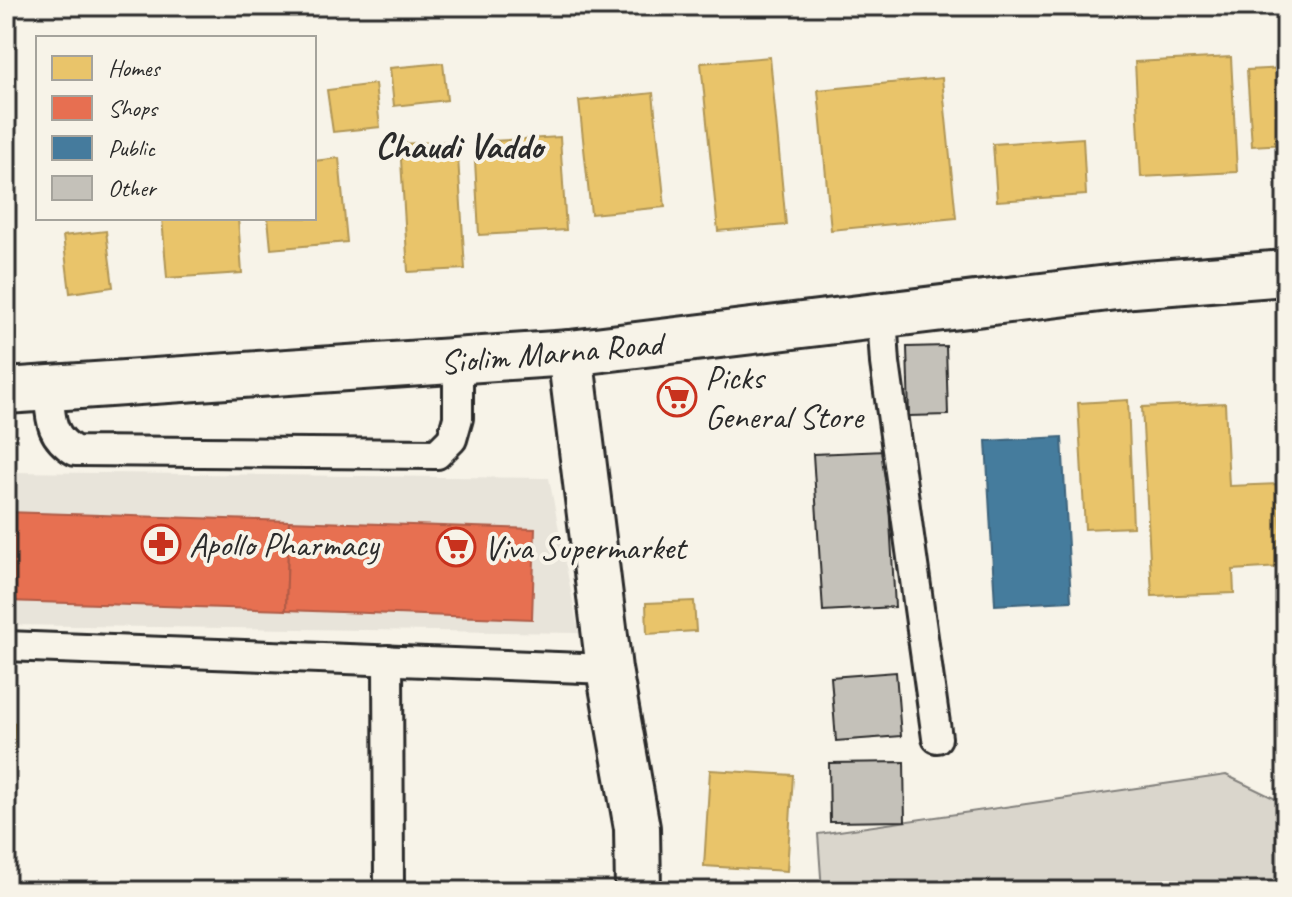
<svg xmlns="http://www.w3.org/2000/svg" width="1292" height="897" viewBox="0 0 1292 897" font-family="Caveat,sans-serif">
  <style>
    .built { fill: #e8e4da }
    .green { fill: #dad6cc; stroke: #82807c; stroke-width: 2 }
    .homes { fill: #e9c46a; stroke: #b09657; stroke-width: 2 }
    .shops { fill: #e76f51; stroke: #af5b46; stroke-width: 2 }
    .public { fill: #457b9d; stroke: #3d637b; stroke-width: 2 }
    .building { fill: #c4c1b9; stroke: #2b2b2b; stroke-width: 2 }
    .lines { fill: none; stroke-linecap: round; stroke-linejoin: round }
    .service-casing { stroke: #2b2b2b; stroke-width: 34 }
    .minor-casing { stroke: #2b2b2b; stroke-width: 50 }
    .secondary-casing { stroke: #2b2b2b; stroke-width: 50 }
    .service { stroke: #f7f3e8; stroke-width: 28 }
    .minor { stroke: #f7f3e8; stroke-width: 44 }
    .secondary { stroke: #f7f3e8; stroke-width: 44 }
    .labels { text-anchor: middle; stroke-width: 8; stroke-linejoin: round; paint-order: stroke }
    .street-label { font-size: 34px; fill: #2b2b2b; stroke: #f7f3e8 }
    .poi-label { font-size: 34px; fill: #2b2b2b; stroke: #f7f3e8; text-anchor: start }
    .neighbourhood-label { font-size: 36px; font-weight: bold; fill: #2b2b2b; stroke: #f7f3e8 }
  </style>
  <rect width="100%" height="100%" fill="#f7f3e8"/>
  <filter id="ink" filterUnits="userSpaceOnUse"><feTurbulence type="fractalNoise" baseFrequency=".0125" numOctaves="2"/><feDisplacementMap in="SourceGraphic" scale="16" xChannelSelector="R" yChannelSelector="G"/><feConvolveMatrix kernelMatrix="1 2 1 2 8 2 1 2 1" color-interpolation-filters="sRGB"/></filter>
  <g filter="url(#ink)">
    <!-- built -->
    <polygon class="built" points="6,472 549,478 579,633 6,625"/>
    <!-- green -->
    <polygon class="green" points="1226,775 1286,804 1286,891 822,891 818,834"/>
    <!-- homes -->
    <g class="homes">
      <polygon points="770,57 786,225 718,231 701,63"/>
      <polygon points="1231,57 1237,172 1141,177 1135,62"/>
      <polygon points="443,63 447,100 394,106 390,68"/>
      <polygon points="1286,68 1286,144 1252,146 1247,70"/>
      <polygon points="942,78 956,218 831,230 818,90"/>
      <polygon points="375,84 380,127 333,132 327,90"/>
      <polygon points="653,93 665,207 591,214 579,101"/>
      <polygon points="560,137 566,230 479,235 474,142"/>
      <polygon points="1083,138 1086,195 997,201 993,144"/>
      <polygon points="457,141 465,269 408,272 400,144"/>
      <polygon points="339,158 347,242 271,249 268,218 314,218 314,161"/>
      <polygon points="162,218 238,218 242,273 167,278"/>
      <polygon points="106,231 113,287 70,293 63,236"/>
      <polygon points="1128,400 1133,527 1085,529 1078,403"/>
      <polygon points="1225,403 1229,486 1279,484 1283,567 1233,570 1234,593 1152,596 1142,407"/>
      <polygon points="694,601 696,631 647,634 646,603"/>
      <polygon points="6,722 15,723 11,801 6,801"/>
      <polygon points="710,770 793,775 787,871 704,866"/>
    </g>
    <!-- shops -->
    <g class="shops">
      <polygon points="6,512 289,521 286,610 6,601"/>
      <polygon points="289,521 535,529 532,619 286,610"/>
    </g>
    <!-- public -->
    <polygon class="public" points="1062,437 1071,601 995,605 986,441"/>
    <!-- building -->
    <g class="building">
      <polygon points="946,346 948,415 909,416 907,347"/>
      <polygon points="886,451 895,607 823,611 813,454"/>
      <polygon points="896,672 901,736 836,741 831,677"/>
      <polygon points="904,762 905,821 830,822 829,763"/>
    </g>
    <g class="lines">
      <!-- service casing -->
      <g class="service-casing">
        <g id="service">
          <polyline points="882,316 885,363 937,738"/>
          <path d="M 48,388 C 51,416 48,435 75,451 L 437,454 L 452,439 L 458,418 L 458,361"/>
          <polyline points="6,646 609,669"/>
          <polyline points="388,660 389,891"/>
        </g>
      </g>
      <!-- minor casing -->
      <g class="minor-casing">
        <polyline id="minor" points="570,353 609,669 637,828 638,891"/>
      </g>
      <!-- secondary casing -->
      <g class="secondary-casing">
        <polyline id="secondary" points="6,391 570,353 1133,285 1286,273"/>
      </g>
      <!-- service -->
      <use href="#service" class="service"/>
      <!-- minor -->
      <use href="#minor" class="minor"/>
      <!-- secondary -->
      <use href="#secondary" class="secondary"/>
    </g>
  </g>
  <!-- icons -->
  <defs>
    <g id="supermarket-ring" transform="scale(2)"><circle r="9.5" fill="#f7f3e8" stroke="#c8321e" stroke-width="1.5"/><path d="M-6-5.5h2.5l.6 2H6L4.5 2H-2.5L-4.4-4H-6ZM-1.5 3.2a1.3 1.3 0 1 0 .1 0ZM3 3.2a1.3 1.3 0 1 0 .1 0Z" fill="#c8321e"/></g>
    <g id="pharmacy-ring" transform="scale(2)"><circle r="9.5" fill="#f7f3e8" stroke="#c8321e" stroke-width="1.5"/><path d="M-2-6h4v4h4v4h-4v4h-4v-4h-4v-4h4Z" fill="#c8321e"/></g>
  </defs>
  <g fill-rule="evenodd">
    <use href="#supermarket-ring" x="677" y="397"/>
    <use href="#pharmacy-ring" x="161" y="544"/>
    <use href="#supermarket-ring" x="456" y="547"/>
  </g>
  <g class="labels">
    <!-- street labels -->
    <g class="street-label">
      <text transform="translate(551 352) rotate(-5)" y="12">Siolim Marna Road</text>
    </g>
    <!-- poi labels -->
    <g class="poi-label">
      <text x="705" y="389">Picks<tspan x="705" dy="39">General Store</tspan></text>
      <text x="189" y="556">Apollo Pharmacy</text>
      <text x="484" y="559">Viva Supermarket</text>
    </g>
    <!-- neighbourhood labels -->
    <g class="neighbourhood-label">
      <text x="459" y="158">Chaudi Vaddo</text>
    </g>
  </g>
  <!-- margin -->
  <rect width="1292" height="897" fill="none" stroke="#f7f3e8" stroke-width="32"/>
  <rect x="16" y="16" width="1260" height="865" fill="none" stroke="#2b2b2b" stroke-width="3" filter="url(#ink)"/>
  <!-- legend -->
  <rect x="36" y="36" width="280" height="184" fill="#f7f3e8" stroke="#a5a39c" stroke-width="2"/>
  <rect x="52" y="56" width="40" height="24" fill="#e9c46a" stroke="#a5a39c" stroke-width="2"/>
  <text x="108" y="76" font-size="24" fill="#2b2b2b">Homes</text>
  <rect x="52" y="96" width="40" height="24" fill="#e76f51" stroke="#a5a39c" stroke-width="2"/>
  <text x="108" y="116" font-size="24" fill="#2b2b2b">Shops</text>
  <rect x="52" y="136" width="40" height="24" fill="#457b9d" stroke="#a5a39c" stroke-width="2"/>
  <text x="108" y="156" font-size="24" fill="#2b2b2b">Public</text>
  <rect x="52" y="176" width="40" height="24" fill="#c4c1b9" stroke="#a5a39c" stroke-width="2"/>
  <text x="108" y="196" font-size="24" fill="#2b2b2b">Other</text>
</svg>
